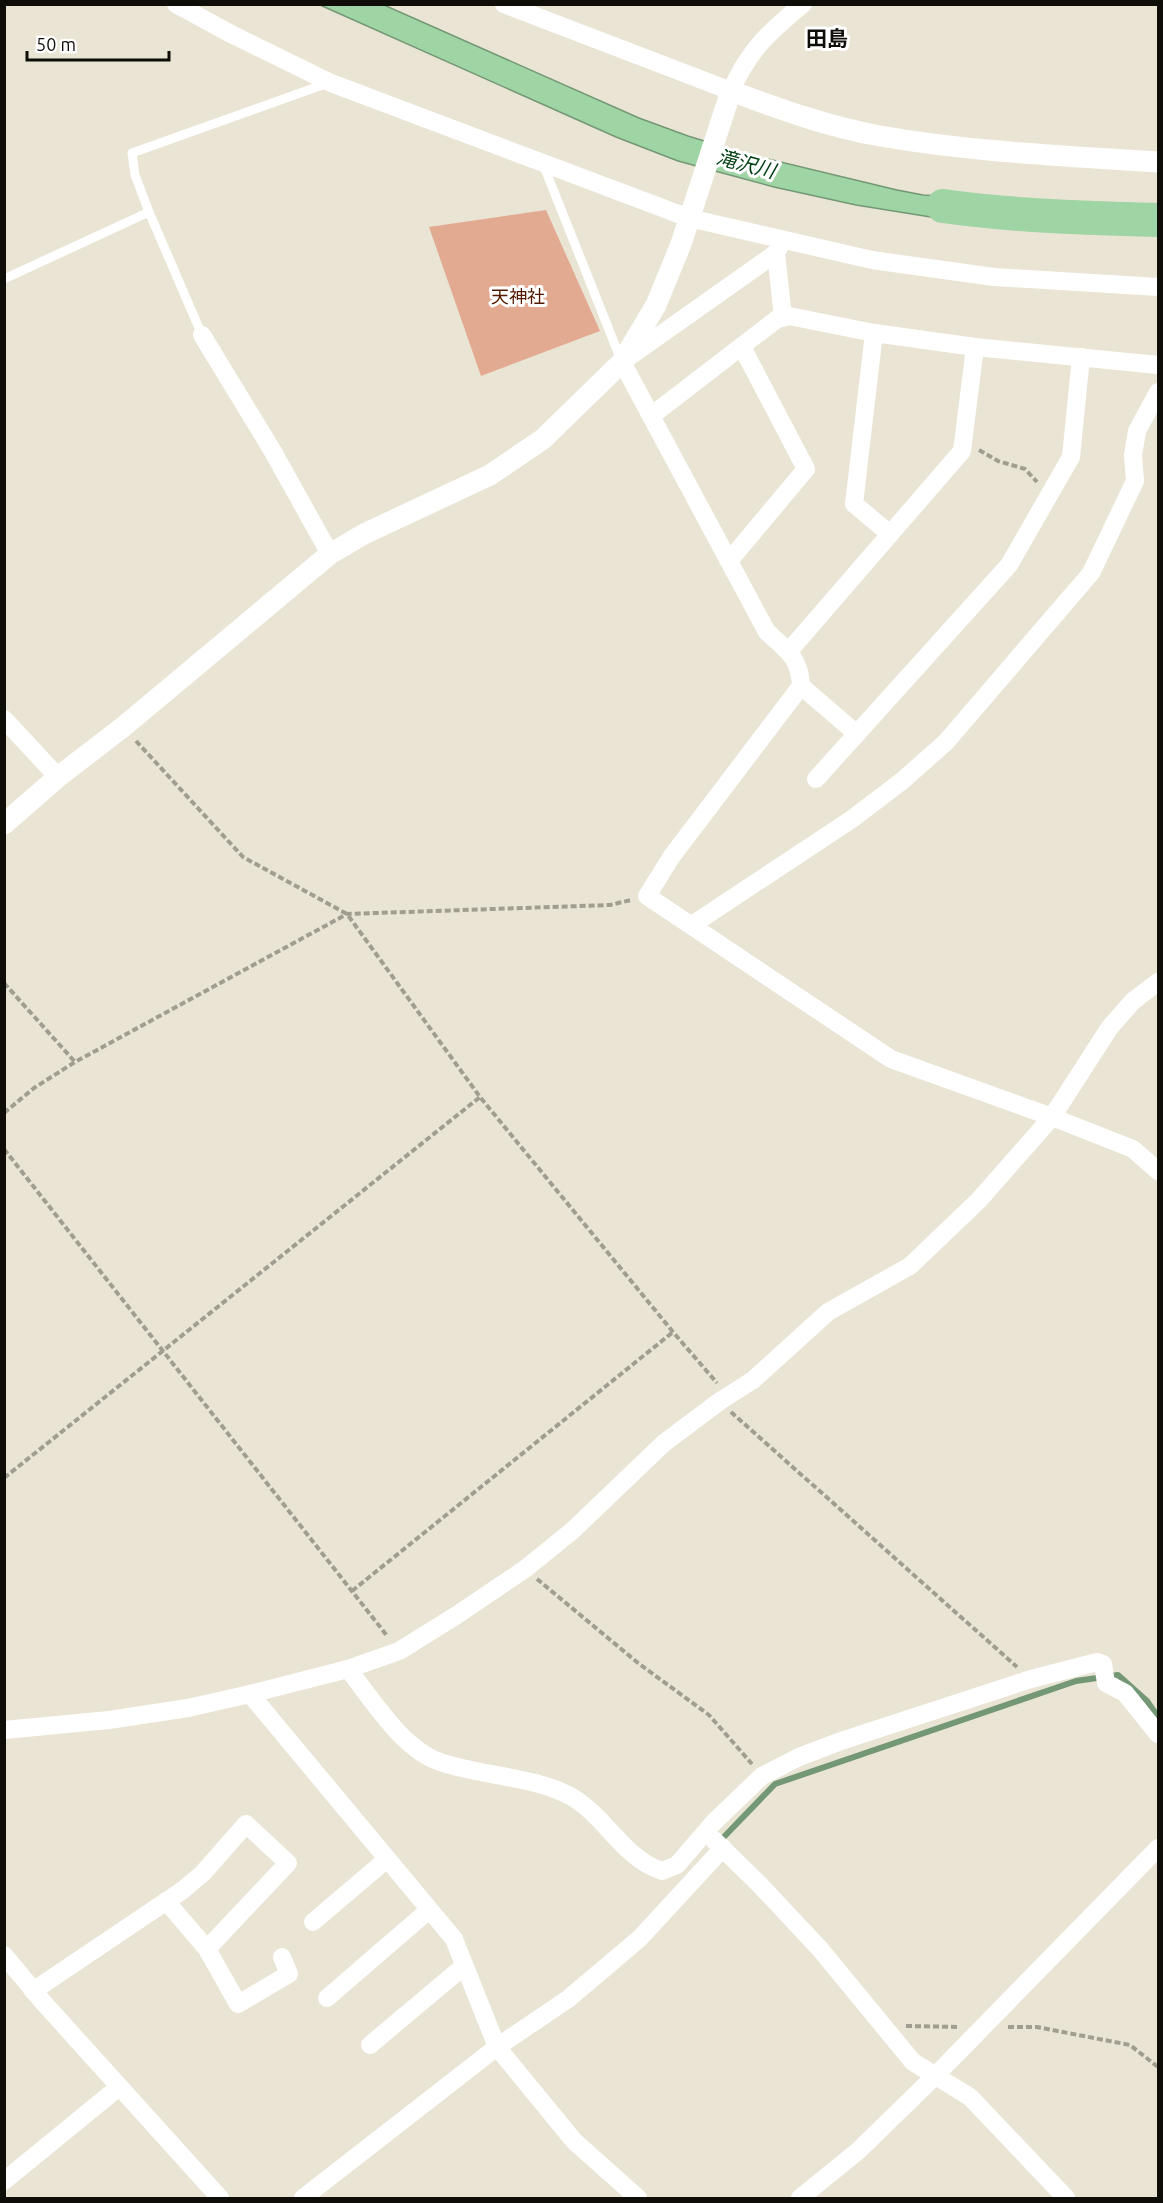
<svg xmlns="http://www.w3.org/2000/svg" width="1163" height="2203" viewBox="0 0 1163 2203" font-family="Ubuntu,'Noto Sans JP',sans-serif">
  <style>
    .green { fill: #e3aa92 }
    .water { fill: #9fd4a4; stroke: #749875; stroke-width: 1.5 }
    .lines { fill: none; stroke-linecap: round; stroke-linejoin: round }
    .stream { stroke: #749875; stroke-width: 6 }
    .river { stroke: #9fd4a4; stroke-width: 34 }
    .path { stroke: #a19d90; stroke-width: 4; stroke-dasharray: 6 3; stroke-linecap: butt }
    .service { stroke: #fff; stroke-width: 9 }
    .minor { stroke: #fff; stroke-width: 18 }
    .tertiary { stroke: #fff; stroke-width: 21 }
    .labels { text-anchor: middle; stroke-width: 6; stroke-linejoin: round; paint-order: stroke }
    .park-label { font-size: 18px; fill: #551b00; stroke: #fff }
    .water-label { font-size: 20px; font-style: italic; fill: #023f13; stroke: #fff }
    .quarter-label { font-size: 21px; font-weight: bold; fill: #0f0d08; stroke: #fff }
  </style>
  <rect width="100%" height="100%" fill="#e9e4d3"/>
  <!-- green -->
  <polygon class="green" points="546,210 600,331 481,376 429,227"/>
  <!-- water -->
  <polygon class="water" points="320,5 384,5 639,118 688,136 747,154 897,190 923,195 989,199 989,223 937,218 856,205 774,187 678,161 616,137"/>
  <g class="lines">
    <!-- stream -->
    <polyline class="stream" points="719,1842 775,1784 1076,1681 1118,1675 1147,1701 1158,1717"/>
    <!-- river -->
    <path class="river" d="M 943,206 C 1014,216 1086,218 1158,220"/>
    <!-- path -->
    <g class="path">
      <polyline points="979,450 998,461 1025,469 1037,482"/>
      <polyline points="136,741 243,857 347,914 480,1097 673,1332 717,1383"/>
      <polyline points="4,983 75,1062"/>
      <polyline points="4,1113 34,1088 75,1062 347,914 610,905 631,900"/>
      <polyline points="4,1149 388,1637"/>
      <polyline points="731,1412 1017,1667"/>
      <polyline points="4,1478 480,1097"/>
      <polyline points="537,1579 638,1663 709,1715 752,1764"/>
      <polyline points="352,1591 673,1332"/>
      <polyline points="906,2026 959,2027"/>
      <polyline points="1008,2027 1037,2027 1130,2045 1158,2067"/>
    </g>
    <!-- service -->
    <g class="service">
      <polyline points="543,164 621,360"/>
      <polyline points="4,279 149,212"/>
      <polyline points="202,335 149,212 135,175 132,153 328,83"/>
    </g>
    <!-- minor -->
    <g class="minor">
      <polyline points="176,4 233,35 331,83 689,218 872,260 994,277 1158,287"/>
      <path d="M 504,4 L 731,91 C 748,51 770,31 803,4"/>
      <polyline points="781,244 776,253 783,318"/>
      <path d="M 776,253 L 622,362 L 767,632 C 787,650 800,658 801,686 L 672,856 L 647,896 L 891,1059 L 1052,1117 L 1133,1149 L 1158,1171"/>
      <polyline points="874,333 854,504 890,534"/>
      <polyline points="202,335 272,450 330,554"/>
      <polyline points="651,416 777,319 789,316 874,333 975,347 1158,365"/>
      <polyline points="729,561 806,469 742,347"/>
      <polyline points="789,651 962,451 975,347"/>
      <polyline points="801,686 857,734"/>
      <polyline points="4,719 58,777"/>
      <polyline points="816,779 1009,565 1071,457 1081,357"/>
      <polyline points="692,925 852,819 902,781 946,742 1091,573 1135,481 1133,455 1137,431 1158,392"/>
      <path d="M 348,1669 C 372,1699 402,1749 440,1762 C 480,1776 535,1776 572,1797 C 606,1817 624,1859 662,1871 L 677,1865 L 714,1822 L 762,1776 L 799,1757 L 841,1741 L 1031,1679 L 1097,1662 L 1103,1664 L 1106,1683 L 1125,1693 L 1158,1734"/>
      <polyline points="250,1694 454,1939 497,2047 574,2141 638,2198"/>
      <polyline points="4,1730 109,1720 188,1708 250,1694 348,1669 399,1651 457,1615 525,1569 572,1531 664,1443 720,1401 753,1380 828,1312 910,1266 979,1200 1052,1117 1110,1027 1133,1001 1158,982"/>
      <polyline points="714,1840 759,1884 820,1949 913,2062 970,2097 1066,2198"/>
      <polyline points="166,1901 207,1949 238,2004 289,1974 282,1957"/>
      <polyline points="313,1922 387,1859"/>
      <polyline points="4,1955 43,2002 220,2198"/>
      <polyline points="33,1991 183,1890 203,1873 246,1824 288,1863 207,1949"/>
      <polyline points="327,1998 429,1910"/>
      <polyline points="370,2045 464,1966"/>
      <polyline points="4,2181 119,2087"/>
      <polyline points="303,2198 497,2047 568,1999 600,1972 640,1938 723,1848"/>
      <polyline points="800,2198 858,2151 935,2076 1158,1848"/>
    </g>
    <!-- tertiary -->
    <path class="tertiary" d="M 4,824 L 58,777 L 123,727 L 330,554 L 364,534 L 490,475 L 543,439 L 622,362 L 656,305 L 681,244 L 731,91 C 779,109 829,127 880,136 C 972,152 1065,156 1158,162"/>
  </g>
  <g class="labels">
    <!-- park labels -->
    <g class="park-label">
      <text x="518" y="303">天神社</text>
    </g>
    <!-- water labels -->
    <g class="water-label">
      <text transform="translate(746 164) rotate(15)" y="7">滝沢川</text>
    </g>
    <!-- quarter labels -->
    <g class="quarter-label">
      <text x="827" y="46">田島</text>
    </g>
  </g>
  <!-- border -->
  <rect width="1163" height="2203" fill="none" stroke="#0f0d08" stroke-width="12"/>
  <!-- scale -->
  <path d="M27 51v9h142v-9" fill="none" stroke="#0f0d08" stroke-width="3"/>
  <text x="36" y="51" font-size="18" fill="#0f0d08" stroke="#ffffff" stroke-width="4.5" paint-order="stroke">50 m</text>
</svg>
